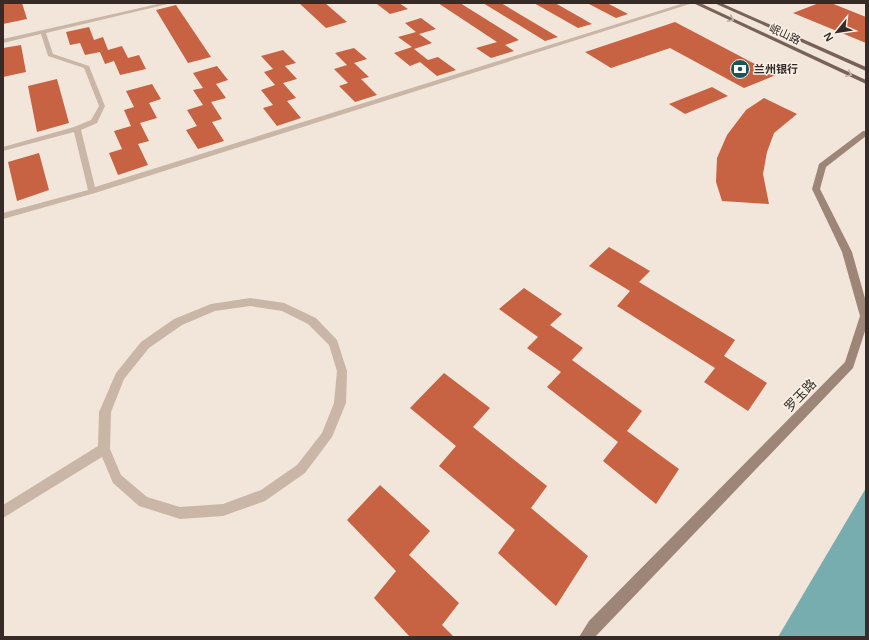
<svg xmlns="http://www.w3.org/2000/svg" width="869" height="640" viewBox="0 0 869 640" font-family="Helvetica,'Noto Sans SC',sans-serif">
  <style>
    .water { fill: #78adaf }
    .building { fill: #c76242 }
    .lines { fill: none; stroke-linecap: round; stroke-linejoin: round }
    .street { fill: #cab6a6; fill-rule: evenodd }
    .secondary { fill: #9d8577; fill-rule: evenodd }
    .primary { fill: #786258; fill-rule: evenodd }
    .oneway { stroke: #bfb0a6 }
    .labels { text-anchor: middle; stroke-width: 3; stroke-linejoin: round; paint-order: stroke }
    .far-street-label { font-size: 11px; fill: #362b27; stroke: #f9f0e6 }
    .far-poi-label { font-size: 11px; font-weight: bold; fill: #362b27; stroke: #f9f0e6; text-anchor: start }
    .street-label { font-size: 13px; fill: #362b27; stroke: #f9f0e6 }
  </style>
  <rect width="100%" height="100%" fill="#f2e6da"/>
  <!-- water -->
  <polygon class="water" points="866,488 866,637 778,637"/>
  <!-- building -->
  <g class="building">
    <polygon points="3,3 22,3 27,19 3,24"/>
    <polygon points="299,3 325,3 347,22 326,28"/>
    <polygon points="380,3 399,3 408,9 390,14 377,4"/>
    <polygon points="438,3 460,3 519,40 505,45 514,51 491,58 476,48 497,42"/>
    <polygon points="483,3 501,3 558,37 545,41"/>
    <polygon points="534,3 555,3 592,24 578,28"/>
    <polygon points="587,3 607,3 628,14 616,18"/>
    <polygon points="819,3 831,3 866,17 866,43 793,13"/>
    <polygon points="176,5 211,57 188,63 156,10"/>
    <polygon points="421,18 436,29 419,34 432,43 414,49 428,60 438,57 456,70 437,76 420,62 410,66 394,53 412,47 398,37 416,32 405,23"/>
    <polygon points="675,22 776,75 744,88 670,48 611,68 585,52"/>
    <polygon points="89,27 94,40 103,37 108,50 122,46 128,58 139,55 146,69 120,75 114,61 105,64 100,52 85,55 80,43 70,45 66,32"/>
    <polygon points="21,45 26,72 3,77 3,48"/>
    <polygon points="354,48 367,59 354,63 369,77 361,79 377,95 355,102 339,86 348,83 334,69 347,65 335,53"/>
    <polygon points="283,50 296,63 285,66 297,79 283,83 296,98 287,101 301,118 277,126 263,108 273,105 261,90 275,85 264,72 273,69 261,56"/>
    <polygon points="217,66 228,80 216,84 226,98 211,102 222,119 212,122 224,141 198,149 186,130 197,126 187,110 203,105 193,90 203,88 193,73"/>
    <polygon points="57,79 69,123 37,132 28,86"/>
    <polygon points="152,84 161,99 149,103 157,118 140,123 149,141 138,144 148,165 118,175 109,153 122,149 114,131 131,126 124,110 134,107 126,91"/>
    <polygon points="712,87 728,96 685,114 669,104"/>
    <polygon points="764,98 797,114 774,133 767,152 763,174 769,204 722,201 716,182 717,158 727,135 746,110"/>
    <polygon points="39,153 49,190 17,201 8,162"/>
    <polygon points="609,247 650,271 639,282 735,340 724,356 767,383 748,411 704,382 715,368 617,306 630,291 589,266"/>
    <polygon points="524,288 562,314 550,325 583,348 572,360 642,411 627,431 679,469 656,504 603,461 618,442 547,387 561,372 527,348 538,337 499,309"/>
    <polygon points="444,373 490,408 473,427 547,486 531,508 588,556 556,606 498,553 515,530 439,466 456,446 410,408"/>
    <polygon points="380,485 430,531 409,555 459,603 442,625 454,637 410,637 374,598 396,571 347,520"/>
  </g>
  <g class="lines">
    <!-- street -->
    <g class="street">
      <polygon points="162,3 172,3 46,33 53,54 89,66 105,106 97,123 81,130 95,187 684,3 693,3 95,193 3,219 3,213 88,190 74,132 3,151 3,147 74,127 91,120 99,106 84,68 48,56 41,34 3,43 3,39"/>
      <path d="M 250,298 L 284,303 L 316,318 L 337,340 L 347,371 L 346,403 L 332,437 L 305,473 L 265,501 L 223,516 L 180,519 L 139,506 L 113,483 L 102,457 L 3,518 L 3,505 L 98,446 L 99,412 L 116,373 L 141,342 L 174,319 L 211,304 ZM 250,306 L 282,311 L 308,324 L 329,345 L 337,371 L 334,403 L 322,433 L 297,465 L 261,490 L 223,504 L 180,507 L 147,497 L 121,475 L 110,449 L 111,412 L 124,379 L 149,348 L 182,325 L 215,311 Z"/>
    </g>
    <!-- secondary -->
    <polygon class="secondary" points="863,131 866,131 866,136 826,167 820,189 852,252 866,302 866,328 853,368 595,637 579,637 589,621 845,362 860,316 842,252 812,189 819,164"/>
    <!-- primary -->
    <g class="primary">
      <polygon points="693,3 700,3 866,80 866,84"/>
      <polygon points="714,3 721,3 866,67 866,71"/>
    </g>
  </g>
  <!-- one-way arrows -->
  <defs><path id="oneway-chevron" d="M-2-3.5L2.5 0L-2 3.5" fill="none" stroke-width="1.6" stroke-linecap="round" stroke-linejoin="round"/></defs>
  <g class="oneway">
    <use href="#oneway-chevron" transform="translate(731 19) rotate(25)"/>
    <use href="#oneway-chevron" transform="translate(849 74) rotate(25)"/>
  </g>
  <!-- icons -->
  <defs>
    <g id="bank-disc" transform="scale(1)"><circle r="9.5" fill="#1c5458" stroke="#f9f0e6"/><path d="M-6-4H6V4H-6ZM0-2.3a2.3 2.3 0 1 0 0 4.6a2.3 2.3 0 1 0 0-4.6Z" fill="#fff"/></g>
  </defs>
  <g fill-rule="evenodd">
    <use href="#bank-disc" x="740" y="69"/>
  </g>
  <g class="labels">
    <!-- far-street labels -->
    <g class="far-street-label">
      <text transform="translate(785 34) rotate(25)" y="4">岷山路</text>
    </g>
    <!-- far-poi labels -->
    <g class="far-poi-label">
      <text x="754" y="73">兰州银行</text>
    </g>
    <!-- street labels -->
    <g class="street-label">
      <text transform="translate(800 395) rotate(-46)" y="5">罗玉路</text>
    </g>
  </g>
  <!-- border -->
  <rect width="869" height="640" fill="none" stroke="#362b27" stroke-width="8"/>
  <!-- north arrow -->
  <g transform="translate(837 32) rotate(240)" stroke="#f9f0e6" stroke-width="3" paint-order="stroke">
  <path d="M0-3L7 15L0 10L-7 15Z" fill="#362b27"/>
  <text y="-6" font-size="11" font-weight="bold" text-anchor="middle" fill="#362b27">N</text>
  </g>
</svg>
